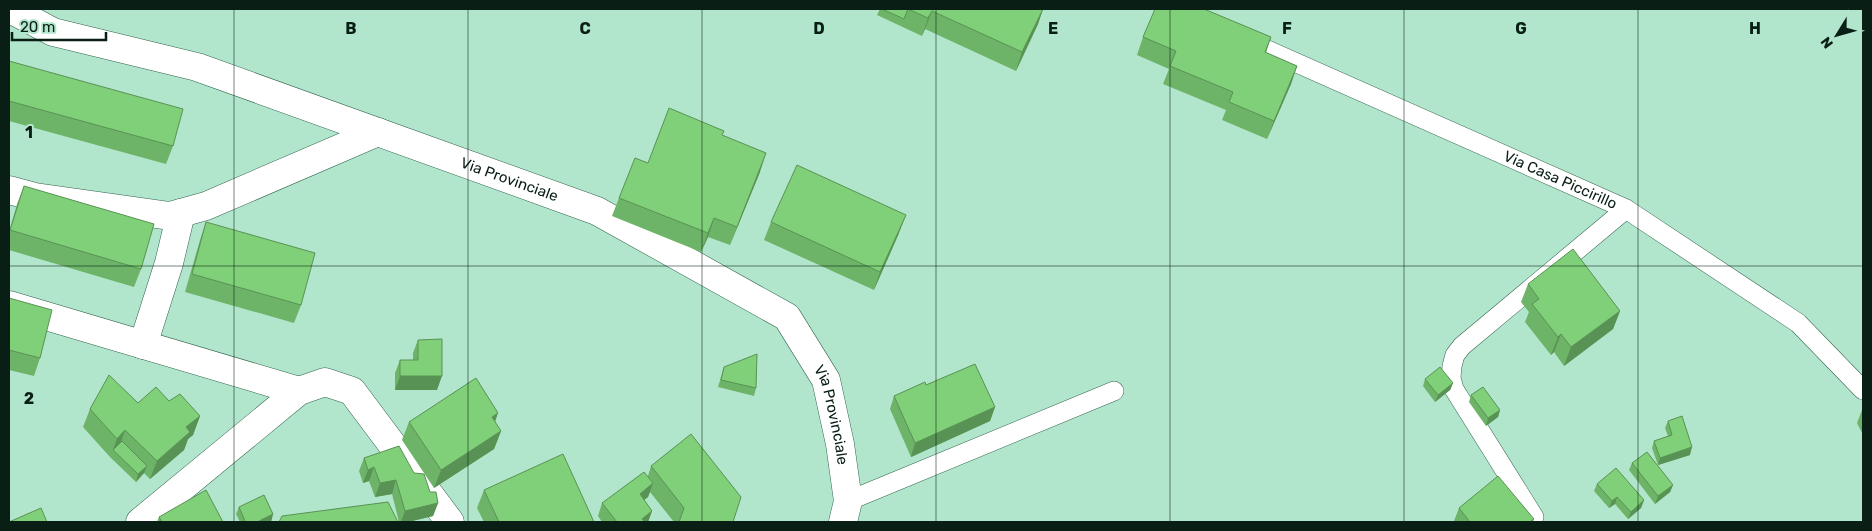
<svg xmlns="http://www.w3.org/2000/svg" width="1872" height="531" viewBox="0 0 1872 531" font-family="Rubik,sans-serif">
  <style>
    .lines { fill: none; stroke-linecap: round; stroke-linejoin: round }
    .service-casing { stroke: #33644e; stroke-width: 20 }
    .minor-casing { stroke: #33644e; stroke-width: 29 }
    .tertiary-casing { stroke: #33644e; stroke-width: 29 }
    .service { stroke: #fff; stroke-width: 19 }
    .minor { stroke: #fff; stroke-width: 28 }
    .tertiary { stroke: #fff; stroke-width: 28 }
    .wall { fill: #6db368 }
    .shaded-wall { fill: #599255 }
    .building { fill: #7fd079; stroke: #599255 }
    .grid { fill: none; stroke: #091e14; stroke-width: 1; stroke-opacity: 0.55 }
    .labels { text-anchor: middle; stroke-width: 4; stroke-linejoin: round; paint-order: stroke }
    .street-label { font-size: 15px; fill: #091e14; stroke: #b2e6cc }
    .grid-label { font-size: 16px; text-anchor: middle; font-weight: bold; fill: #091e14; stroke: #b2e6cc; stroke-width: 4; stroke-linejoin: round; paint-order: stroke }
  </style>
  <rect width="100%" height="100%" fill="#b2e6cc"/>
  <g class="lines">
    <!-- service casing -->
    <g class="service-casing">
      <g id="service">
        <path id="s1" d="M 1245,40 L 1626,209 L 1462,346 L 1455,355 L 1452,366 L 1451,378 L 1454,389 L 1534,517"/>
        <polyline points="1626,209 1798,323 1863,390"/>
        <polyline points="848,501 1114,391"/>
      </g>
    </g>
    <!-- minor casing -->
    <g class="minor-casing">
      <g id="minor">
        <polyline points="9,190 35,197 170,216 206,206 378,132"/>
        <polyline points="9,305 299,391"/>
        <polyline points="143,345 169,263 181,213"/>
        <polyline points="140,522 299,391 325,382 352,391 450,522"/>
      </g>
    </g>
    <!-- tertiary casing -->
    <g class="tertiary-casing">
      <g id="tertiary">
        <path id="s2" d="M 10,9 L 53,32 L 197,67 L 597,211 L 787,317 L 826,380 L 840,444 L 848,501 L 843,522"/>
      </g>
    </g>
    <!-- service -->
    <use href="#service" class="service"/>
    <!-- minor -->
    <use href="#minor" class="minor"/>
    <!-- tertiary -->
    <use href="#tertiary" class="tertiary"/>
  </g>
  <!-- wall -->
  <g class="wall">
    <polygon points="880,9 1043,9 1038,24 1016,71 925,29 922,36 877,15"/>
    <polygon points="1143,37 1271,37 1266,53 1297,66 1291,84 1267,139 1222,120 1226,110 1163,84 1169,69 1137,55"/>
    <polygon points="9,61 173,146 166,164 9,121"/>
    <polygon points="722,135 760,172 730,245 708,237 701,252 612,216 619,198 648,163"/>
    <polygon points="24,186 141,269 134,287 9,250 9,232 17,204"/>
    <polygon points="206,222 301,305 294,323 185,292 200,240"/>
    <polygon points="771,222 899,233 874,290 764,240"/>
    <polygon points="1528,284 1620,311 1613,329 1564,366 1554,352 1551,355 1525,322 1529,312 1521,302"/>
    <polygon points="9,298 40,358 34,376 9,370"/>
    <polygon points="418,340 437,390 395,390 395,373 400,360 413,360 413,353"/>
    <polygon points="724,367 756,388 754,396 718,387"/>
    <polygon points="1425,379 1453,383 1450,390 1435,402 1423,386"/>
    <polygon points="926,385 995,407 990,421 911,457 890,409 894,396"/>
    <polygon points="1471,395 1500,410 1498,417 1486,426 1469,402"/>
    <polygon points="169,401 200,416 193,435 188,439 184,450 150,479 144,473 136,482 110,457 83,427 90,409 138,403"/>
    <polygon points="1863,409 1863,435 1857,423 1862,410"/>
    <polygon points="1668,421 1690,455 1658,465 1652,448 1654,441 1668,436 1665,428"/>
    <polygon points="409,422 495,422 501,431 494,449 434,488 402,440"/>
    <polygon points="364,458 414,473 430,492 438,503 433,516 408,522 399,522 392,494 375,497 369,481 363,483 359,471"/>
    <polygon points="1632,463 1673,485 1670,492 1655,504 1629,470"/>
    <polygon points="651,466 733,522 674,522 650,492 648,497 644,500 652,511 648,522 602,522 598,516 602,503 648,476"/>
    <polygon points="1597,484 1644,500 1641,508 1628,519 1615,504 1609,508 1594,491"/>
    <polygon points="484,490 594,522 484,522 477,508"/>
    <polygon points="239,507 273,514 271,522 240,522 236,514"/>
    <polygon points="1459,508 1534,519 1533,522 1455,522 1454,521"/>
    <polygon points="159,517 223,522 157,522"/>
  </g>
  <!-- shaded-wall -->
  <g class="shaded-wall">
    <polygon points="1043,9 1038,24 1016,71 1022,52"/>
    <polygon points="932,11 925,29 922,36 928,18"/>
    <polygon points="1297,66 1291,84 1267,139 1274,121"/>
    <polygon points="766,153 760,172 730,245 737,227"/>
    <polygon points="906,215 899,233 874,290 880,272"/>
    <polygon points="714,218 708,237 701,252 708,233"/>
    <polygon points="1620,311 1613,329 1564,366 1571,347"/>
    <polygon points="1561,334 1554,352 1551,355 1558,337"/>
    <polygon points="400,376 442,376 437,390 395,390"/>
    <polygon points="1453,383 1450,390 1435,402 1438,395"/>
    <polygon points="995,407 990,421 911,457 915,443"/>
    <polygon points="1500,410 1498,417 1486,426 1488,418"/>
    <polygon points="498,413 492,431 492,417"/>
    <polygon points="200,416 193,435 188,439 184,450 150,479 157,461 186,427"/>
    <polygon points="125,430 119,448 113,450 117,439"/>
    <polygon points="501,431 494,449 434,488 441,470"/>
    <polygon points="1692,447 1690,455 1658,465 1660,458"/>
    <polygon points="147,466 144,473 136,482 138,474"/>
    <polygon points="374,467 369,481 363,483 368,470"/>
    <polygon points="396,480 392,494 375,497 380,483"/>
    <polygon points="653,483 648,497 635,507 640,494"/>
    <polygon points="1673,485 1670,492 1655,504 1658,496"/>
    <polygon points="1617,497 1615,504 1609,508 1612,501"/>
    <polygon points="1644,500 1641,508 1628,519 1631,512"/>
    <polygon points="438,503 433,516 408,522 401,522 405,511"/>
    <polygon points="652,511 648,522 641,522 642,519"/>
    <polygon points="273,514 271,522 259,522 259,521"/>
  </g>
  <!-- building -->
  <g class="building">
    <polygon points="882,9 908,9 904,19"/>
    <polygon points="908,9 1043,9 1022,52 932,11 928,18"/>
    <polygon points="1155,9 1204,9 1271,37 1265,52 1297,66 1274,121 1229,102 1233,92 1170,66 1176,51 1143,37"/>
    <polygon points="9,61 183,109 173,146 9,101"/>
    <polygon points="669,108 724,131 722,135 766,153 737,227 714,218 708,233 619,198 635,158 648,163"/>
    <polygon points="797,165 906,215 880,272 771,222"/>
    <polygon points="24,186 154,224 141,269 10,230"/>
    <polygon points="206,222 315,253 301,305 192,274"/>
    <polygon points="1573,249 1620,311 1571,347 1561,334 1558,337 1532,304 1539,299 1528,284"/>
    <polygon points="9,298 52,310 40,358 9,350"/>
    <polygon points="442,339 442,376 400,376 400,360 418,360 418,340"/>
    <polygon points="757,354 756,388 721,380 724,367"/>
    <polygon points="975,364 995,407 915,443 894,396 925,382 926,385"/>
    <polygon points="1440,367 1453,383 1438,395 1425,379"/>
    <polygon points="109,375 138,403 156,387 169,401 180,394 200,416 186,427 190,432 157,461 125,430 117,439 90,409"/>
    <polygon points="476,378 498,413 492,417 501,431 441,470 409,422"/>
    <polygon points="1483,387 1500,410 1488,418 1471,395"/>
    <polygon points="1682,416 1692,447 1660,458 1654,441 1672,435 1668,421"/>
    <polygon points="691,434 741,497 733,522 679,522 684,508 651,466"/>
    <polygon points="122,441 147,466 138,474 113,450"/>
    <polygon points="399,446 414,473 424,474 430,492 436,492 438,503 405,511 396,480 380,483 374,467 368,470 364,458"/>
    <polygon points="1647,452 1673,485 1658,496 1632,463"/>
    <polygon points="563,454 594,522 499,522 484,490"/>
    <polygon points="1616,468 1644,500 1631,512 1617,497 1612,501 1597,484"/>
    <polygon points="644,472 653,483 640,494 652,511 642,519 645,522 617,522 602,503"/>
    <polygon points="1498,476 1534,519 1530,522 1470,522 1459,508"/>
    <polygon points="206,490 223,522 162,522 159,517"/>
    <polygon points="264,495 273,514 259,521 260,522 243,522 245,521 239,507"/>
    <polygon points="388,502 398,522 279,522 282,516"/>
    <polygon points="41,508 47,522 9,522"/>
  </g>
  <!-- grid -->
  <path class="grid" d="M 234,9 L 234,522M 468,9 L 468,522M 702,9 L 702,522M 936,9 L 936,522M 1170,9 L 1170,522M 1404,9 L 1404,522M 1638,9 L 1638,522M 9,266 L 1863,266"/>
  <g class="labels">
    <!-- street labels -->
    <g class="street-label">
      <text dy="5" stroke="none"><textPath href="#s2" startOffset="529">Via Provinciale</textPath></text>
      <text dy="5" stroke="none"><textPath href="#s1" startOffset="345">Via Casa Piccirillo</textPath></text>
      <text dy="5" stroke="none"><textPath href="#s2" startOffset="949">Via Provinciale</textPath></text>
    </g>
  </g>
  <g class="grid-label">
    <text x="351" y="34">B</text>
    <text x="585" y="34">C</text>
    <text x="819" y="34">D</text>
    <text x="1053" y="34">E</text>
    <text x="1287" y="34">F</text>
    <text x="1521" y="34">G</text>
    <text x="1755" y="34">H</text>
    <text x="29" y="138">1</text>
    <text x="29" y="404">2</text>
  </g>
  <!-- border -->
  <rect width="1872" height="531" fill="none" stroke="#091e14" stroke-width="20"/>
  <!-- north arrow -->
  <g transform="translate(1837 35) rotate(233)" stroke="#b2e6cc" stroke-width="4" paint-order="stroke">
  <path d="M0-4L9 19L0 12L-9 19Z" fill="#091e14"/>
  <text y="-8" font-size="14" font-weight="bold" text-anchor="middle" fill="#091e14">N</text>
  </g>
  <!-- scale -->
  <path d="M12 32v8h94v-8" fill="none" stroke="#091e14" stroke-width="2.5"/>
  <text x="20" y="32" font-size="15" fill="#091e14" stroke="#b2e6cc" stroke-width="4" paint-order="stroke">20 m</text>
</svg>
